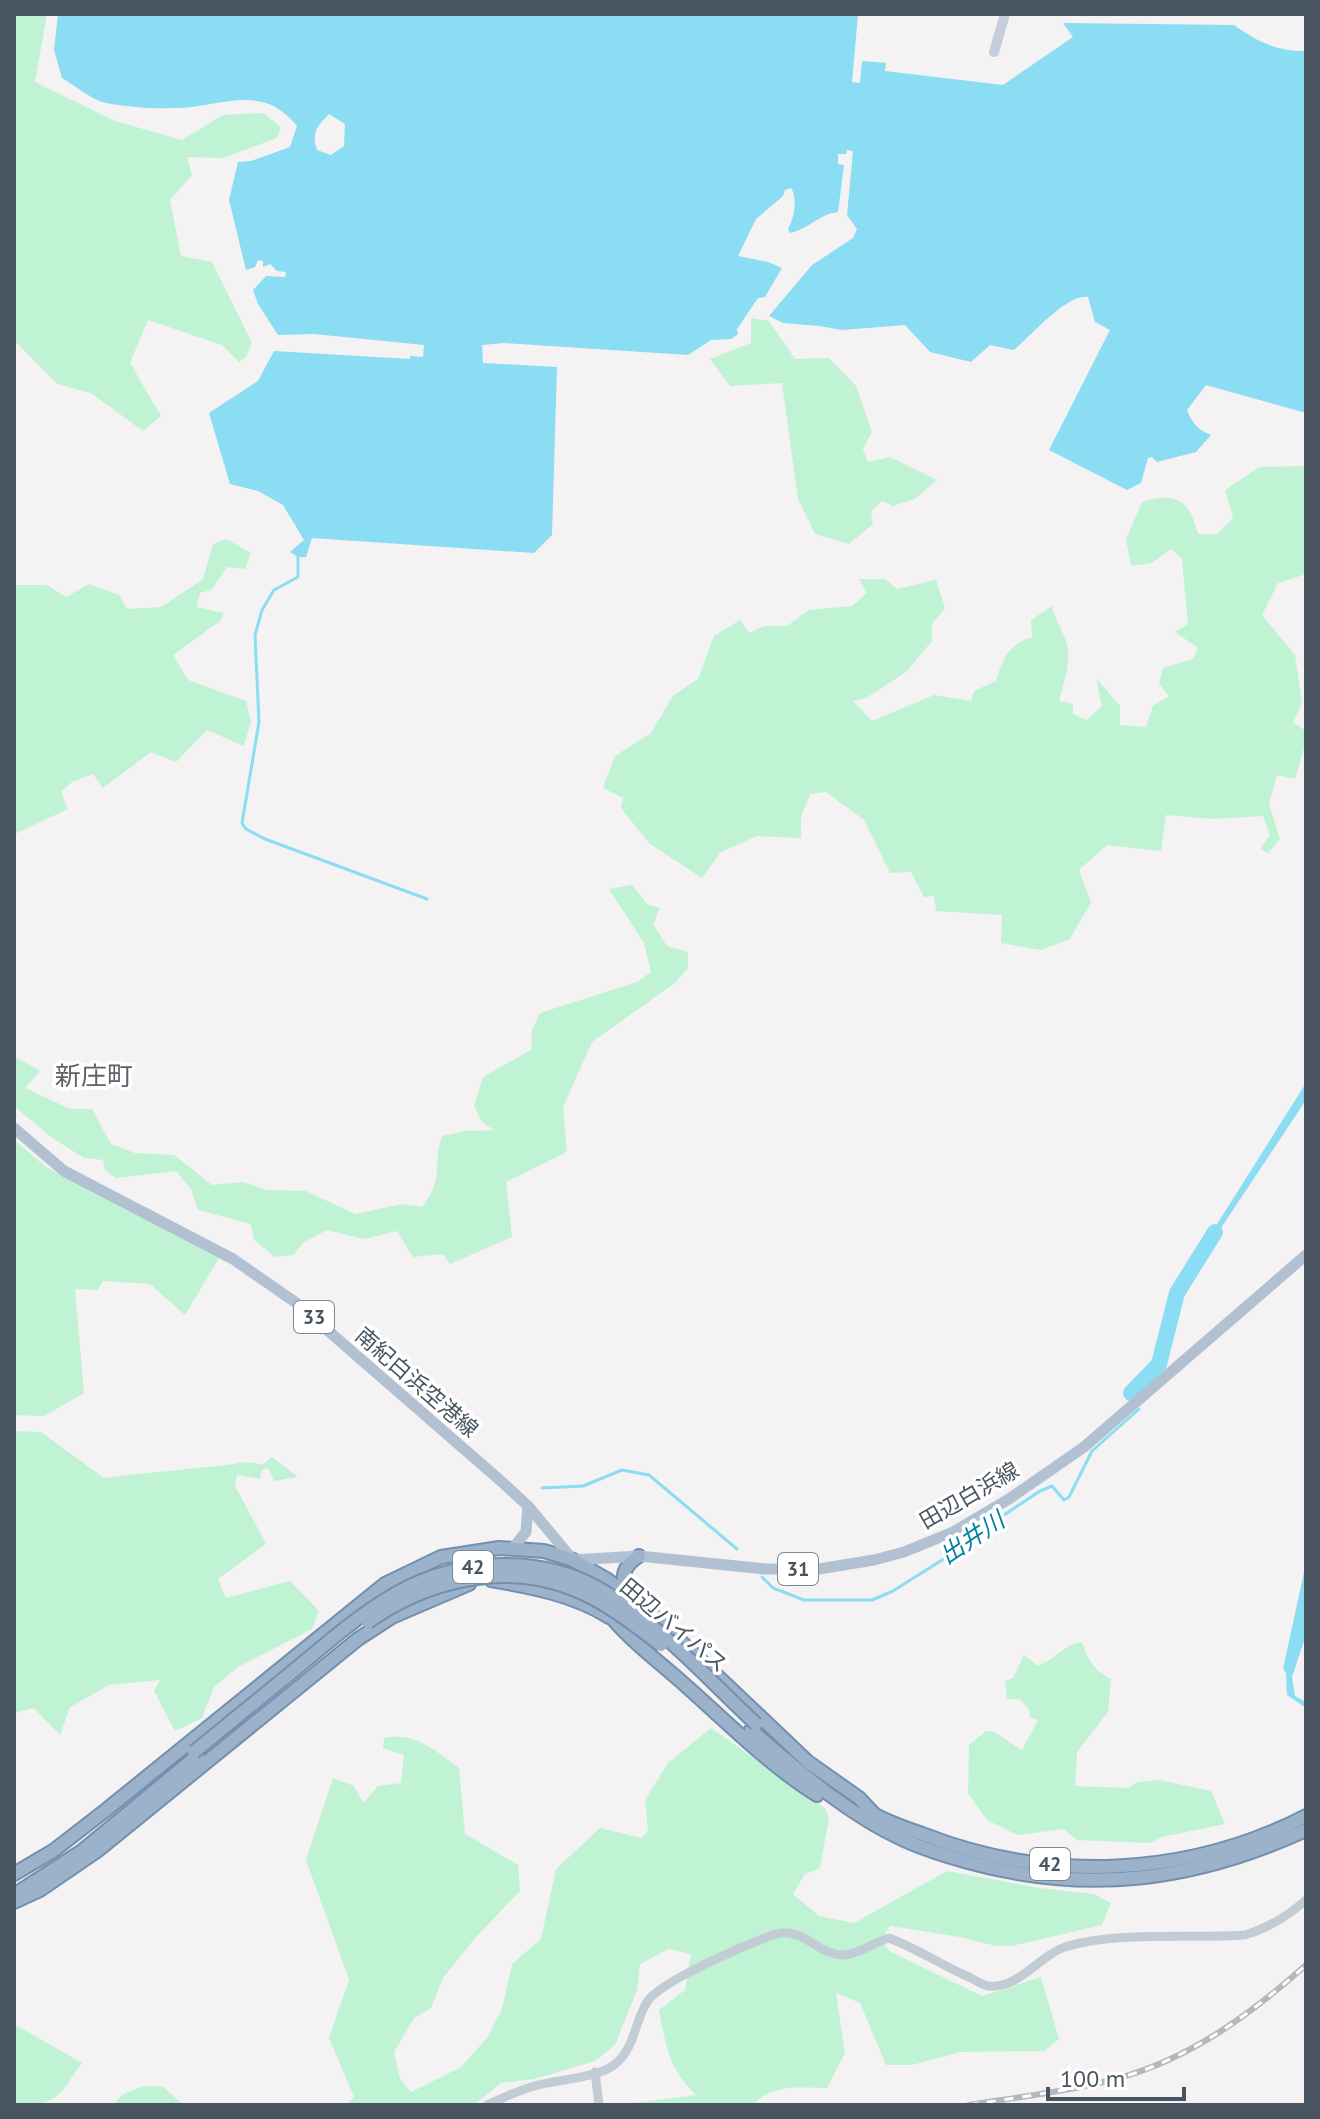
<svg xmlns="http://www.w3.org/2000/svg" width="1320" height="2119" viewBox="0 0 1320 2119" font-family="'PT Sans','Noto Sans JP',sans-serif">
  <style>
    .green { fill: #c0f3d3 }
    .water { fill: #8addf2; fill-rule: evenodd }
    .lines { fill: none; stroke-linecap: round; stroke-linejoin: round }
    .stream { stroke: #8addf2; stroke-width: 3 }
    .river { stroke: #8addf2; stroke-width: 16 }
    .trunk-casing { stroke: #728faf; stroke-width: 16 }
    .tertiary { stroke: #c2ccd4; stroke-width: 9 }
    .secondary { stroke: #c4cfdb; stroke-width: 10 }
    .primary { stroke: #b1c1d2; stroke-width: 11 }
    .trunk { stroke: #9cb2ca; stroke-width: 12 }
    .rail-casing { stroke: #b4b7bd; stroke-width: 6 }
    .rail { stroke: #fff; stroke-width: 3; stroke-dasharray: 9; stroke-linecap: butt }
    .trunk-bridge-casing { stroke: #728faf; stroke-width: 16; stroke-linecap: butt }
    .trunk-bridge { stroke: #9cb2ca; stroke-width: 12 }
    .labels { text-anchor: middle; stroke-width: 7; stroke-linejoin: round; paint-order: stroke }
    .shield { fill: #fff; stroke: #7f8890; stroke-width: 2 }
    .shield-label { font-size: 20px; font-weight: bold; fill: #485561 }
    .street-label { font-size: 22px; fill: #485561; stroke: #fff }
    .water-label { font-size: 24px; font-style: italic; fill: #0580a1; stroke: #fff }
    .quarter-label { font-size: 26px; fill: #5e6268; stroke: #fff }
  </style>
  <rect width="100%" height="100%" fill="#f4f2f2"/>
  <!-- green -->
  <g class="green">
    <polygon points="14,14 47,14 35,82 115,121 182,140 223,115 263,113 281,127 277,138 223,158 187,157 192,175 170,200 181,256 212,262 252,343 246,357 239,362 222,345 148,320 130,363 161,416 143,431 91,393 57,384 17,343 14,344"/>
    <polygon points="751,318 769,321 795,359 829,358 856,386 872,432 863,449 868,462 890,457 937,480 915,499 893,506 882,501 871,511 873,524 849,544 815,534 798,499 782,383 730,386 710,359 751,343"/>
    <path d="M 1305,466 L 1306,574 L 1278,583 L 1262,615 L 1295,655 L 1302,704 L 1293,722 L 1306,731 L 1306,741 L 1295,779 L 1277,775 L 1269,804 L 1280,839 L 1268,853 L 1260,849 L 1270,835 L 1263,816 L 1212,819 L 1166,815 L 1161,851 L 1107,845 L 1079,870 L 1091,902 L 1070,939 L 1041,950 L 1001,943 L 1002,915 L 936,911 L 934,896 L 924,897 L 911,872 L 890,873 L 864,820 L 826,792 L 810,794 L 801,817 L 801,838 L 757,836 L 721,852 L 702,878 L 649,843 L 621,808 L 623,798 L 603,788 L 615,756 L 651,733 L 673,696 L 698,679 L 714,636 L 740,620 L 749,633 L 764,626 L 787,626 L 809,610 L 852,606 L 867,593 L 859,579 L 885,579 L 897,589 L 936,580 L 945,608 L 932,624 L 932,641 L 906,672 L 866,698 L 853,701 L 872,721 L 934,695 L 971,701 L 974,691 L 996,681 C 1003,658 1009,644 1032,637 L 1031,620 L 1052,606 C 1055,618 1060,626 1064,636 C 1074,656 1064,681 1059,701 L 1073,704 L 1073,714 L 1087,720 L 1102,706 L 1096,678 L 1120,706 L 1120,725 L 1146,727 L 1153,706 L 1169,696 L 1159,684 L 1163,668 L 1193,659 L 1198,648 L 1175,632 L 1188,624 L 1182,559 L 1171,549 L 1152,563 L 1131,566 L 1126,539 L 1142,502 C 1176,492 1189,499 1198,534 L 1217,534 L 1233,518 L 1225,490 L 1259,467 Z"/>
    <polygon points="226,539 251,553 245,569 227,567 211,590 200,593 197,607 224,613 220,621 173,655 188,680 246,701 251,721 244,746 207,730 176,762 151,752 103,788 93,774 72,782 61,792 68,809 17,833 14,833 14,585 47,585 66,597 89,584 119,595 127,609 161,607 203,579 213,544"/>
    <path d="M 632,885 L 648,905 L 660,908 L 653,924 L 667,946 L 688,952 L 688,968 L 675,983 L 592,1042 L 563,1107 L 567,1152 L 506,1182 L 512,1237 L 450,1264 L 443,1254 L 413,1257 L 397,1231 L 364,1239 L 327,1230 L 303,1243 L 293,1255 L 275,1257 L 254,1240 L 251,1224 L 198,1210 L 191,1189 L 176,1171 L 116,1178 L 105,1170 L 103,1160 L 84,1158 L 51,1137 L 14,1106 L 14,1056 L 40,1071 L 25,1088 L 70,1109 L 92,1109 L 111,1144 L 135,1153 L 174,1155 L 212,1185 L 243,1182 L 267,1190 L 306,1191 L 355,1214 L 402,1204 L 422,1207 C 445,1179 432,1165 442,1136 L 465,1131 L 494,1130 L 482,1122 L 474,1106 L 483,1077 L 531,1050 L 532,1030 L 540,1013 L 637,982 L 651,972 L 644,943 L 609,889 Z"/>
    <polygon points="14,1140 46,1167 219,1258 185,1315 150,1284 103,1281 98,1290 75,1289 84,1393 44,1416 14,1415"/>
    <path d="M 14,1431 L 41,1432 L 104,1478 C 142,1473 180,1470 219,1466 C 235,1465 246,1459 262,1465 L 272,1457 L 298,1477 L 274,1481 L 268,1468 L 262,1470 L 260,1479 L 237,1475 L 235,1486 L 266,1544 L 218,1579 L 226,1598 L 290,1581 L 319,1611 L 312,1629 L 238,1667 L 214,1687 L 202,1718 L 175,1731 L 154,1691 L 160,1680 L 109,1685 L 70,1707 L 60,1735 L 34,1708 L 14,1713 Z"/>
    <path d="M 1082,1642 C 1088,1659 1094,1671 1111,1679 L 1108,1712 L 1077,1752 L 1075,1786 L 1128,1788 L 1138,1782 L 1159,1780 L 1211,1791 L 1225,1824 L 1162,1837 L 1150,1843 L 1077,1840 L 1064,1829 L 1017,1835 L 987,1820 L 968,1793 L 969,1745 L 986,1731 L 993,1731 L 1022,1750 L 1038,1720 L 1030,1717 L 1029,1709 L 1020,1699 L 1007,1699 L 1005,1681 L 1013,1678 L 1024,1655 L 1038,1666 C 1055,1660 1064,1644 1082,1642 Z"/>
    <path d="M 711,1728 L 825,1808 L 829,1818 L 820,1868 L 805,1874 L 793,1894 L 819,1916 L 854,1923 L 947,1871 L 1039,1888 L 1094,1894 L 1111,1903 L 1102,1925 L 1012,1946 L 996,1946 L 960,1937 L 890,1926 L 880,1940 L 891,1952 L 982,1996 L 1041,1977 L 1059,2039 L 1044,2051 L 960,2052 L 912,2065 L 886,2065 L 860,2003 L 836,1993 L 845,2053 L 827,2088 C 802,2088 771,2083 753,2105 L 617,2105 L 696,2095 C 669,2069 666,2047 659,2010 L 685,1990 L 691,1954 L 669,1949 L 640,1964 L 637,1990 L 615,2045 L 595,2061 L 534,2079 L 501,2083 L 474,2105 L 346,2105 L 354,2097 L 329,2038 L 349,1980 L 306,1860 L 333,1778 L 354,1786 L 363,1803 L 378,1786 L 401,1783 L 404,1755 L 383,1748 L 384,1738 C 416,1732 434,1750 459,1768 L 465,1834 L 518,1865 L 520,1891 L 475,1938 L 443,1978 L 431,2008 L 414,2018 L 394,2052 L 400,2079 L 411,2092 L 461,2067 L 487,2038 L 502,2009 L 512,1964 L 541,1939 L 556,1869 L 600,1828 L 641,1838 L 648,1831 L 645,1800 L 668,1763 Z"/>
    <path d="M 14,2024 L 82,2063 C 57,2098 59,2105 14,2105 Z"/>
    <polygon points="143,2086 162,2086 184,2105 113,2105 122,2095"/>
  </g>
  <!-- water -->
  <g class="water">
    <path d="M 58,14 L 858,14 L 852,82 L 860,83 L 862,61 L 886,63 L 885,71 L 1003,85 L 1073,37 L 1063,23 L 1234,25 C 1256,41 1278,52 1306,51 L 1306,413 L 1206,385 L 1187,410 C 1192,423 1198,430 1211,435 L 1196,452 L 1157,462 L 1152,457 L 1148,458 L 1141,483 L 1127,490 L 1049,450 L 1110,330 L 1095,322 L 1088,297 C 1066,294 1031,336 1014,350 L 990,345 L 971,362 L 930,352 L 905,325 L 842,330 L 819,326 L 783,323 L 769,316 L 812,265 L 853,238 L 857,229 L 847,215 L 853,151 L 847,150 L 846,154 L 838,154 L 838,164 L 844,165 L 838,212 C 817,215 811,228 790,233 L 788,229 C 794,218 798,199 791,188 L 785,190 L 783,196 L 756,219 L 738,256 L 768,262 L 782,268 L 765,297 L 758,298 L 737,329 L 738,334 L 731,339 L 711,340 L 688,355 L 504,343 L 482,345 L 483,363 L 557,367 L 552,535 L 534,553 L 312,538 L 306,557 L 298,557 L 290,552 L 304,540 L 283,505 L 258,491 L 230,484 L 209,413 L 258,381 L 274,351 L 410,359 L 410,356 L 423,357 L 424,345 L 314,334 L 278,335 L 258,304 L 253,290 L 266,276 L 285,277 L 286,272 L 277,271 L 270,264 L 263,267 L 263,261 L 258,260 L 255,267 L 246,270 L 229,200 L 238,162 L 251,161 L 290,147 L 297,126 C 261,81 220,108 175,108 C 153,109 127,107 106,103 C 91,100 75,85 62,78 L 54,50 ZM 329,114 L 345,124 L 344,146 L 331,155 L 317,150 C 311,133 317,126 329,114 Z"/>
    <polygon points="1306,1083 1306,1100 1205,1252 1202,1248"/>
    <polygon points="1306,1563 1306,1635 1292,1677 1295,1696 1306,1702 1306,1708 1287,1695 1286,1673 1283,1669"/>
  </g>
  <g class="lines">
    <!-- stream -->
    <g class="stream">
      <polyline points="298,557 298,577 274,590 262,610 255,635 259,722 242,823 246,829 265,839 427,899"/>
      <polyline points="542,1488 583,1486 622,1470 649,1475 737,1549"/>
      <polyline points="762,1577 773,1588 804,1600 872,1600 893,1591 961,1548 983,1529 1040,1491 1052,1486 1064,1500 1069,1497 1092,1451 1139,1409"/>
    </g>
    <!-- river -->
    <polyline class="river" points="1131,1393 1159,1364 1177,1293 1215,1232"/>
    <!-- trunk casing -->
    <g class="trunk-casing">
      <g id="trunk">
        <path d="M 491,1580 C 532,1587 574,1595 609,1617"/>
        <path d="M 626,1594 C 621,1576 623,1566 639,1556"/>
        <path d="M 601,1603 C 622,1635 656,1659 685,1685 C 727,1722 769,1765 817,1795"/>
        <path d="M 751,1730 C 798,1770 847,1814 904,1840 C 924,1849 946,1856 968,1862 C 1087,1895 1194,1881 1306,1830"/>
        <path d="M 868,1811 C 886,1822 906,1828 925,1835 C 1048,1883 1188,1877 1306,1816"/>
        <polyline points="14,1874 53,1851 106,1810 385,1584 441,1557 499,1548 544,1551 573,1560 608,1580 654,1616 808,1762 859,1798 875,1815"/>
        <polyline points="20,1891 82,1851 198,1755"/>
        <polyline points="14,1902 40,1890 97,1851 358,1639 392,1617 469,1584"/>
      </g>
    </g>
    <!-- tertiary -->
    <g class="tertiary">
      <polyline points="595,2072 599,2105"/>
      <path d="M 487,2105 C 504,2097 519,2090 538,2085 C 558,2080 599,2077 614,2065 C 635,2049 634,2023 647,2002 C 660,1981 750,1943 776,1934 C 802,1926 819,1956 844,1955 C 859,1954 875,1942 889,1938 C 918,1949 943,1966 971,1978 C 976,1981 983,1985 988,1986 C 1020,1989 1040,1954 1068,1946 C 1119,1931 1191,1939 1245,1935 C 1268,1928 1288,1916 1306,1900"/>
    </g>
    <!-- secondary -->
    <polyline class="secondary" points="994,52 1005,14"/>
    <!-- primary -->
    <g class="primary">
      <polyline points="14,1128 64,1171 233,1259 295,1302 502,1482 529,1507 573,1560 639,1556 765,1569 819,1569 874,1560 904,1552 953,1532 1009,1499 1084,1447 1306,1255"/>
      <polyline points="512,1549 526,1532 528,1506"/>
    </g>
    <!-- trunk -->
    <use href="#trunk" class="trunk"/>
    <!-- rail casing -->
    <g class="rail-casing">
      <path id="rail" d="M 969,2105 C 1019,2097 1070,2091 1119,2078 C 1191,2058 1251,2014 1306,1965"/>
    </g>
    <!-- rail -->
    <use href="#rail" class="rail"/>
    <!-- trunk-bridge casing -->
    <g class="trunk-bridge-casing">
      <g id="trunk-bridge">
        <path d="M 368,1622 C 426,1581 505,1561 573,1589 C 606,1602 633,1624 661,1645"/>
        <path d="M 194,1752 C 229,1723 264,1695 298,1667 C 326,1644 354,1619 385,1600 C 449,1559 538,1551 605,1592 C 661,1626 708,1679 756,1724"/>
      </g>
    </g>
    <!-- trunk-bridge -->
    <use href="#trunk-bridge" class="trunk-bridge"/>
  </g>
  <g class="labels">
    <!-- shield labels -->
    <g class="shield">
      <rect x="294" y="1301" width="40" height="32" rx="6"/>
      <rect x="453" y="1551" width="40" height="32" rx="6"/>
      <rect x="778" y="1553" width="40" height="32" rx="6"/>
      <rect x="1030" y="1848" width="40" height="32" rx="6"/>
    </g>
    <g class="shield-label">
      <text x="314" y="1324">33</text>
      <text x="473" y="1574">42</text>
      <text x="798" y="1576">31</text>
      <text x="1050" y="1871">42</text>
    </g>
    <!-- street labels -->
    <g class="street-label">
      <text transform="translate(417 1382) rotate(41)" y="8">南紀白浜空港線</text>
      <text transform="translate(969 1495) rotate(-30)" y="8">田辺白浜線</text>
      <text transform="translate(674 1625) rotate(40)" y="8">田辺バイパス</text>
    </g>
    <!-- water labels -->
    <g class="water-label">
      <text transform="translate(972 1538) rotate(-34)" y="8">出井川</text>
    </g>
    <!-- quarter labels -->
    <g class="quarter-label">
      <text x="94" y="1085">新庄町</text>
    </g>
  </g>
  <!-- border -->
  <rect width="1320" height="2119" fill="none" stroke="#485561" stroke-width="32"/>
  <!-- scale -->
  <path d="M1048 2087v12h136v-12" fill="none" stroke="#485561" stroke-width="4"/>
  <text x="1060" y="2087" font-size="24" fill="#485561" stroke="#ffffff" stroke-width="6" paint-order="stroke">100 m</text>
</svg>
